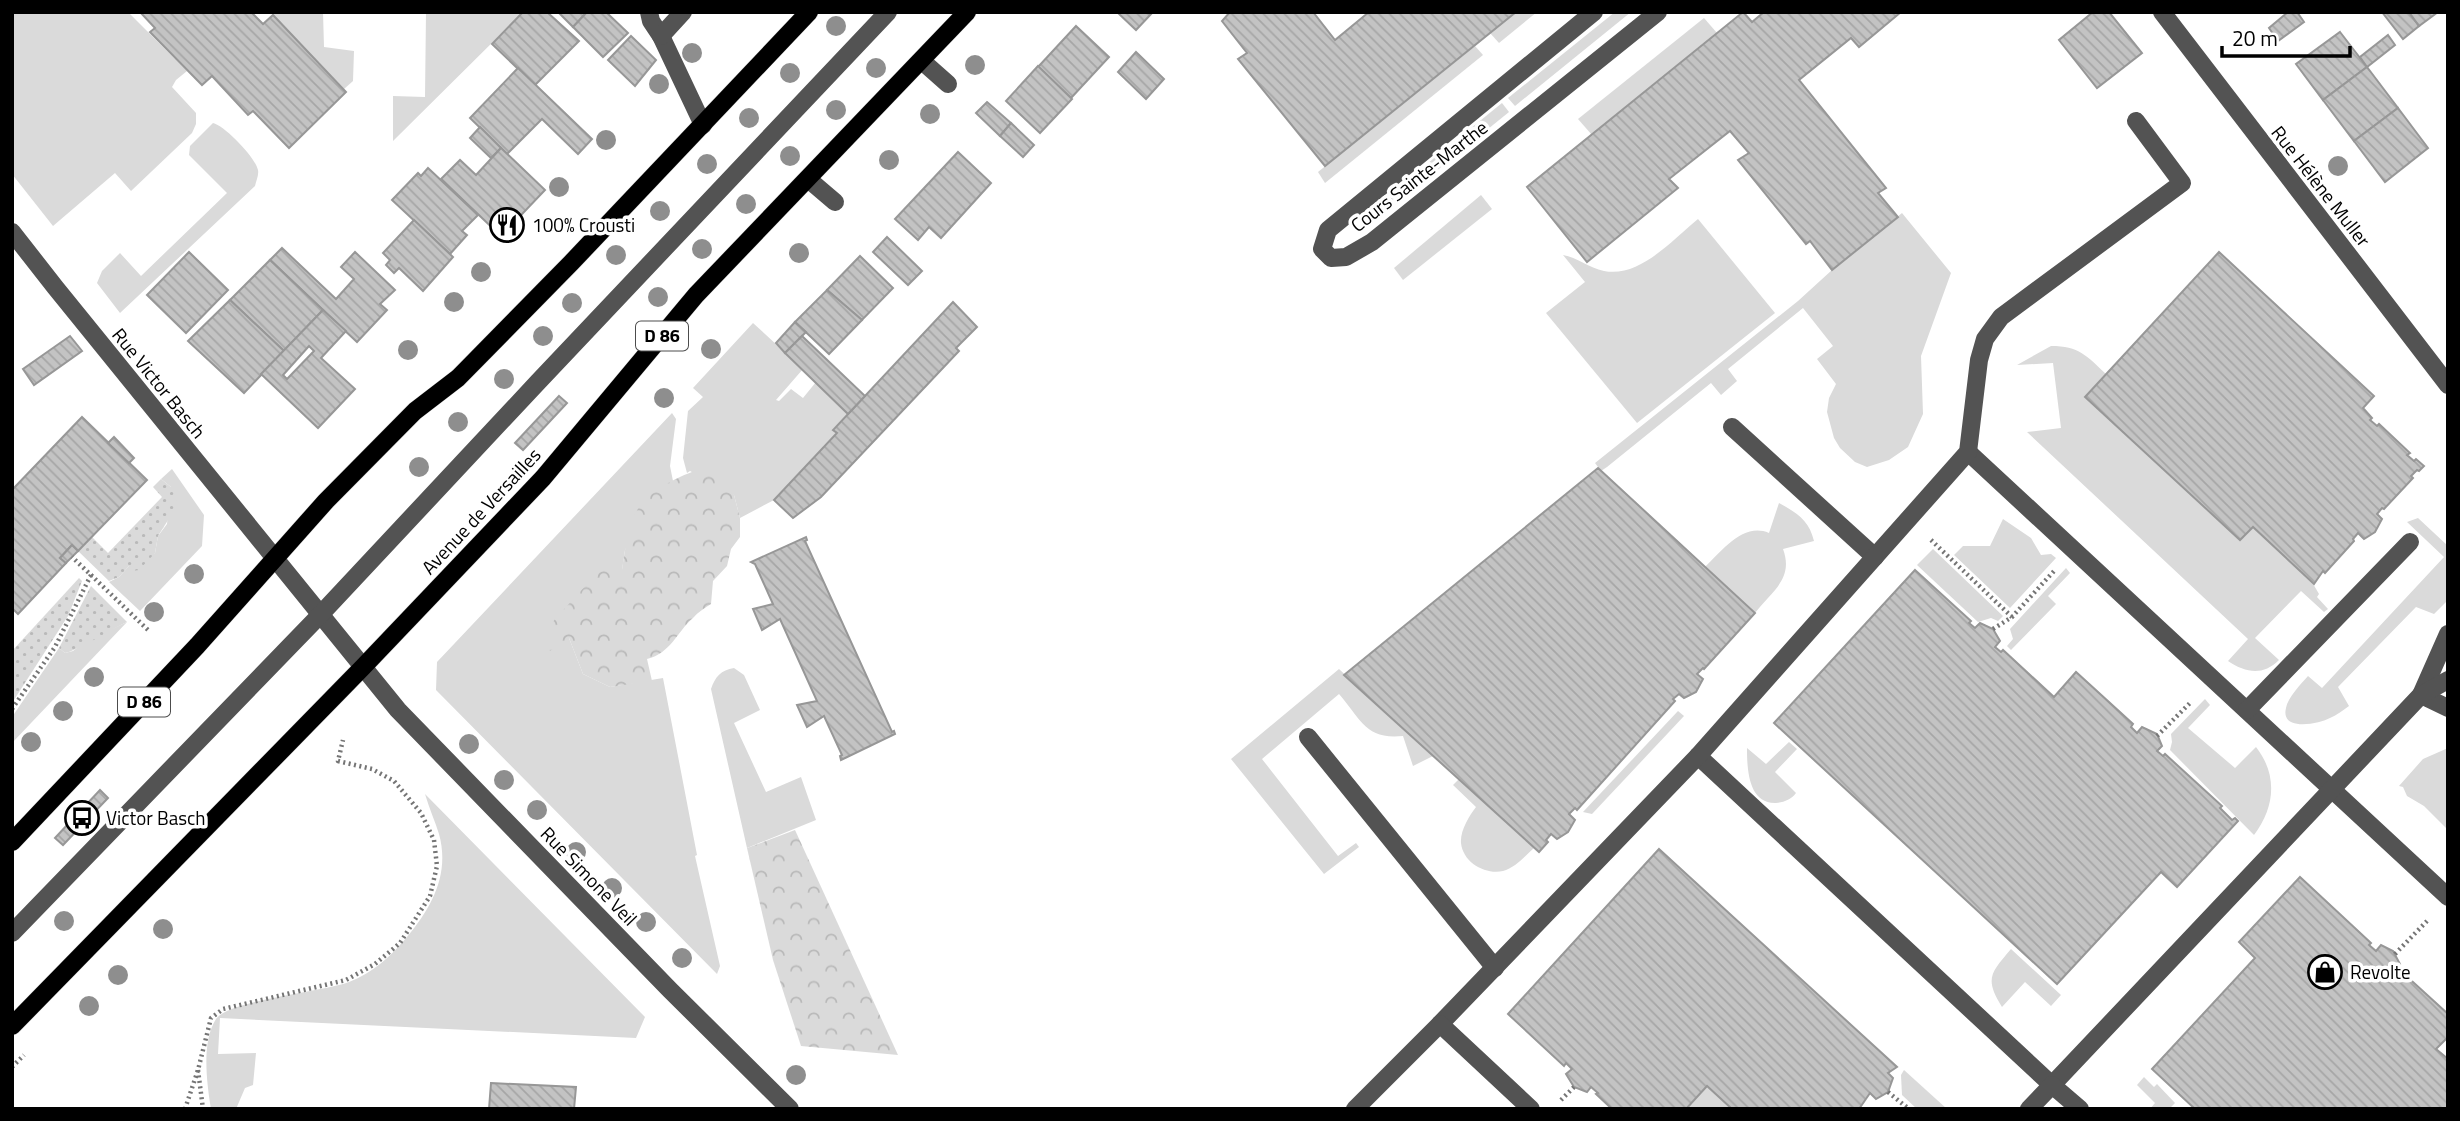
<svg xmlns="http://www.w3.org/2000/svg" width="2460" height="1121" viewBox="0 0 2460 1121" font-family="'Titillium Web',sans-serif">
  <style>
    .green { fill: #dadada }
    .forest { fill: url(#forest-crowns) }
    .garden { fill: url(#garden-dots) }
    .building { fill: url(#building-back-hatch); stroke: #979797; stroke-width: 2; fill-rule: evenodd }
    .lines { fill: none; stroke-linecap: round; stroke-linejoin: round }
    .major-casing { stroke: #dbdbdb; stroke-width: 19 }
    .path { stroke: #757575; stroke-width: 4.5; stroke-dasharray: 2 3.5; stroke-linecap: butt }
    .minor { stroke: #535353; stroke-width: 18 }
    .major { stroke: #000; stroke-width: 18 }
    .tree { fill: #8e8e8e }
    .labels { text-anchor: middle; stroke-width: 7; stroke-linejoin: round; paint-order: stroke }
    .shield { fill: #fff; stroke: #4c4c4c; stroke-width: 2 }
    .shield-label { font-size: 18px; font-weight: bold; fill: #000 }
    .street-label { font-size: 19px; fill: #000; stroke: #fff }
    .poi-label { font-size: 19px; fill: #000; stroke: #fff; text-anchor: start }
  </style>
  <defs>
    <pattern id="forest-crowns" width="20" height="18" patternUnits="userSpaceOnUse" patternTransform="scale(1.75)"><rect width="20" height="18" fill="#dadada"/><path d="M2 6a3 3 0 1 1 6 0M12 15a3 3 0 1 1 6 0" fill="none" stroke="#b9b9b9"/></pattern>
    <pattern id="garden-dots" width="8" height="8" patternUnits="userSpaceOnUse" patternTransform="scale(1.75)"><rect width="8" height="8" fill="#dadada"/><path d="M2 2h.1M6 6h.1" fill="none" stroke="#b9b9b9" stroke-width="1.8" stroke-linecap="round"/></pattern>
    <pattern id="building-back-hatch" width="6" height="6" patternUnits="userSpaceOnUse" patternTransform="scale(1.75)"><rect width="6" height="6" fill="#c3c3c3"/><path d="M-1 5l2 2M0 0l6 6M5-1l2 2" fill="none" stroke="#a6a6a6"/></pattern>
  </defs>
  <rect width="100%" height="100%" fill="#fff"/>
  <!-- green -->
  <g class="green">
    <polygon points="12,12 128,12 187,71 176,80 172,87 196,113 196,124 192,133 131,191 115,173 53,226 12,174"/>
    <polygon points="276,12 323,12 324,47 354,51 353,81 344,89 273,15"/>
    <polygon points="426,12 523,12 393,141 393,96 425,97"/>
    <polygon points="1516,12 1537,12 1499,43 1490,33"/>
    <polygon points="1615,12 1631,12 1515,106 1508,98"/>
    <polygon points="1704,18 1717,33 1592,135 1578,119"/>
    <polygon points="1475,46 1483,55 1325,183 1318,172"/>
    <polygon points="1502,103 1509,112 1372,223 1367,224 1364,221 1364,215"/>
    <path d="M 213,123 C 225,126 255,157 258,170 C 259,175 256,181 255,186 L 120,313 L 97,283 L 102,271 L 120,253 L 141,276 L 227,193 L 189,155 L 190,146 Z"/>
    <polygon points="1481,195 1492,209 1403,280 1394,268"/>
    <polygon points="1902,213 1951,273 1921,356 1923,414 1908,447 1889,460 1867,467 1855,462 1840,448 1834,438 1827,412 1829,398 1836,384 1817,359 1833,346 1803,308 1728,369 1737,381 1721,395 1711,383 1607,467 1601,471 1595,463 1798,301 1832,270"/>
    <path d="M 1698,219 L 1775,313 L 1637,423 L 1546,313 L 1585,282 L 1563,255 C 1577,257 1589,268 1604,271 C 1640,278 1672,240 1698,219 Z"/>
    <polygon points="753,323 803,369 776,400 779,401 791,389 803,398 816,382 848,414 833,429 837,433 774,500 740,518 734,495 690,471 687,473 683,458 688,411 703,397 693,388"/>
    <path d="M 2051,346 C 2079,346 2087,356 2106,374 L 2085,397 L 2240,540 L 2253,527 L 2312,582 L 2319,594 L 2317,597 L 2328,609 L 2324,612 L 2301,591 L 2255,638 L 2279,660 C 2263,676 2246,673 2228,661 L 2248,639 L 2027,432 L 2061,428 L 2053,363 L 2017,365 Z"/>
    <polygon points="672,413 676,419 670,466 673,481 663,487 625,550 622,570 569,638 583,674 610,687 663,678 697,855 695,856 720,966 717,974 436,690 437,662"/>
    <polygon points="172,469 204,515 202,546 140,611 109,582 119,577 129,566 155,553 158,536 167,524 171,487 161,479"/>
    <path d="M 1779,503 C 1797,513 1809,520 1814,541 L 1783,549 C 1794,579 1772,591 1755,613 L 1705,567 C 1722,551 1743,522 1769,533 Z"/>
    <path d="M 2418,518 L 2448,546 L 2448,600 L 2434,614 L 2416,607 L 2338,687 L 2349,706 C 2343,710 2337,715 2330,718 C 2319,724 2280,732 2286,708 C 2288,697 2301,684 2308,676 L 2322,688 L 2444,557 L 2407,522 Z"/>
    <polygon points="2003,519 2031,538 2041,555 2051,554 2056,558 2010,608 1954,555 1963,546 1990,546"/>
    <polygon points="1933,549 2003,616 1998,621 1991,618 1978,622 1917,565"/>
    <polygon points="2066,568 2070,573 2048,596 2056,604 2011,650 2007,646 2013,639 2010,629"/>
    <polygon points="127,622 12,743 12,717 59,648 65,653 73,651 83,643"/>
    <path d="M 734,668 L 744,675 L 760,710 L 734,723 L 766,792 L 801,777 L 816,820 L 747,848 L 711,689 C 715,677 721,670 734,668 Z"/>
    <path d="M 1339,669 L 1433,756 L 1413,766 L 1403,736 C 1365,740 1361,719 1339,694 L 1262,759 L 1338,856 L 1356,843 L 1359,847 L 1324,874 L 1231,759 Z"/>
    <path d="M 2205,699 L 2210,705 L 2188,728 L 2235,768 L 2256,747 C 2278,775 2275,807 2254,835 L 2170,750 L 2172,742 L 2171,734 Z"/>
    <polygon points="1678,711 1684,716 1592,814 1583,812"/>
    <path d="M 1789,742 L 1797,749 L 1775,772 L 1796,793 C 1791,800 1784,802 1776,803 C 1748,804 1747,768 1747,748 L 1766,764 Z"/>
    <polygon points="2448,748 2448,830 2424,806 2407,796 2403,787 2399,786 2423,759"/>
    <path d="M 1459,779 L 1534,848 C 1525,856 1515,868 1503,871 C 1486,875 1463,863 1461,843 C 1460,831 1469,816 1476,807 L 1453,785 Z"/>
    <path d="M 425,794 L 645,1017 L 636,1038 L 220,1018 L 218,1054 L 256,1053 L 253,1085 L 245,1088 L 236,1109 L 211,1109 C 207,1084 201,1042 216,1019 C 230,1000 322,992 349,982 C 373,973 391,956 407,937 C 432,907 450,874 439,834 C 435,821 429,808 425,794 Z"/>
    <path d="M 2011,949 L 2061,995 L 2051,1006 L 2025,982 L 2002,1007 C 1984,978 1991,973 2011,949 Z"/>
    <polygon points="1904,1070 1947,1109 1917,1109 1902,1095 1901,1075"/>
    <polygon points="2144,1077 2154,1087 2157,1084 2175,1103 2169,1109 2150,1109 2155,1103 2137,1085"/>
    <polygon points="1707,1086 1732,1109 1686,1109"/>
  </g>
  <!-- forest -->
  <g class="forest">
    <path d="M 711,466 L 724,474 L 734,495 L 740,518 L 740,537 L 731,549 L 727,566 L 713,581 L 711,604 C 705,608 698,612 693,618 C 676,633 671,653 647,659 L 652,681 L 610,687 L 583,674 L 569,638 L 550,651 L 543,637 L 555,619 L 600,570 L 622,570 C 625,550 629,517 643,502 C 658,485 690,471 711,466 Z"/>
    <polygon points="795,830 898,1055 801,1046 773,960 747,848"/>
  </g>
  <!-- garden -->
  <g class="garden">
    <polygon points="161,479 171,487 177,500 177,506 158,536 155,553 139,570 132,571 129,566 119,577 109,581 78,551 91,536 108,553 162,497 153,487"/>
    <polygon points="79,578 82,581 68,616 12,703 12,651"/>
    <path d="M 91,586 L 127,622 C 114,628 74,652 65,653 L 59,648 Z"/>
  </g>
  <!-- building -->
  <g class="building">
    <polygon points="140,12 251,12 263,24 273,15 346,92 289,148 253,111 248,115 212,76 202,85 150,32 155,28"/>
    <polygon points="523,12 547,12 579,41 535,85 492,44"/>
    <polygon points="558,12 587,12 573,27"/>
    <polygon points="587,12 606,12 628,33 603,57 573,27"/>
    <polygon points="1117,12 1153,12 1136,30"/>
    <polygon points="1230,12 1313,12 1335,40 1369,12 1516,12 1325,166 1238,59 1247,53 1222,21"/>
    <polygon points="1743,12 1752,22 1764,12 1901,12 1859,47 1851,38 1799,80 1886,188 1878,193 1898,217 1832,270 1810,241 1806,244 1738,160 1749,153 1730,131 1669,179 1678,188 1587,262 1527,187"/>
    <polygon points="2093,12 2109,12 2142,53 2097,88 2059,40"/>
    <polygon points="2288,12 2297,12 2304,22 2278,41 2269,28"/>
    <polygon points="2382,12 2409,12 2419,26 2403,39"/>
    <polygon points="2409,12 2438,12 2419,26"/>
    <polygon points="1076,26 1109,57 1071,98 1038,67"/>
    <polygon points="2340,32 2367,67 2323,100 2296,64"/>
    <polygon points="2388,35 2395,45 2367,67 2360,57"/>
    <polygon points="631,36 656,60 635,86 608,60"/>
    <polygon points="1136,52 1164,79 1146,99 1118,72"/>
    <polygon points="1038,66 1072,99 1040,133 1006,101"/>
    <polygon points="2367,67 2398,108 2354,141 2323,100"/>
    <polygon points="518,68 592,139 578,154 542,119 507,154 470,118"/>
    <polygon points="987,102 1011,123 1000,136 976,113"/>
    <polygon points="2398,108 2428,148 2385,182 2354,141"/>
    <polygon points="1011,123 1034,145 1023,157 1000,136"/>
    <polygon points="480,127 501,148 491,158 470,138"/>
    <polygon points="501,148 545,190 501,236 441,179 460,160 476,175"/>
    <polygon points="958,152 991,183 941,238 929,227 918,240 895,219"/>
    <polygon points="428,168 478,215 462,231 467,235 450,254 392,200 418,173 421,176"/>
    <polygon points="414,220 453,257 423,291 399,268 394,273 386,265 390,260 383,253"/>
    <polygon points="887,237 922,271 908,285 873,252"/>
    <polygon points="282,248 336,299 354,279 341,267 355,252 395,290 380,304 387,310 357,342 270,260"/>
    <polygon points="189,252 228,290 186,333 147,295"/>
    <polygon points="2219,252 2374,396 2363,408 2372,418 2370,420 2377,426 2379,424 2410,453 2407,455 2414,461 2416,459 2424,466 2419,471 2417,470 2411,476 2413,478 2384,509 2382,508 2377,514 2382,519 2375,532 2364,539 2358,533 2353,539 2354,541 2325,573 2323,571 2314,584 2253,527 2240,540 2085,397"/>
    <polygon points="860,256 893,288 862,320 827,290"/>
    <polygon points="270,260 323,310 284,351 230,300"/>
    <polygon points="827,290 862,320 829,354 795,322"/>
    <polygon points="230,300 284,351 244,393 188,341"/>
    <polygon points="953,302 977,327 956,348 959,351 821,497 793,518 774,500 837,433 833,430"/>
    <path d="M 323,310 L 346,331 L 321,358 L 355,389 L 318,428 L 261,374 ZM 309,346 L 314,351 L 287,379 L 283,375 Z"/>
    <polygon points="795,322 806,332 785,353 776,343"/>
    <polygon points="70,336 82,351 34,385 23,369"/>
    <polygon points="802,336 865,396 848,414 785,353"/>
    <polygon points="559,396 567,403 523,450 515,443"/>
    <polygon points="82,417 147,480 78,551 72,545 60,558 66,563 18,614 12,608 12,490"/>
    <polygon points="114,437 134,458 129,463 108,443"/>
    <polygon points="1598,468 1755,613 1704,669 1703,668 1697,674 1703,679 1696,692 1684,698 1679,694 1673,699 1675,701 1577,810 1575,808 1569,814 1575,820 1568,832 1557,839 1551,834 1546,840 1548,842 1539,852 1344,675"/>
    <polygon points="806,537 807,540 805,541 892,732 894,731 895,734 841,760 840,756 842,755 824,716 807,727 797,705 817,701 780,619 762,630 753,609 773,604 755,564 751,562"/>
    <polygon points="72,545 78,551 66,563 60,558"/>
    <polygon points="1915,570 1971,621 1969,623 1975,628 1980,623 1993,629 2000,641 1995,647 2001,652 2003,650 2054,697 2076,672 2133,724 2131,727 2137,733 2142,727 2157,734 2162,746 2157,751 2163,756 2165,754 2222,806 2220,808 2232,820 2235,818 2238,821 2177,887 2161,872 2057,984 1774,723"/>
    <polygon points="100,790 108,798 63,845 55,838"/>
    <polygon points="1659,849 1897,1067 1888,1073 1893,1078 1888,1092 1876,1099 1870,1093 1859,1109 1732,1109 1707,1086 1686,1109 1612,1109 1596,1094 1598,1093 1591,1087 1587,1092 1574,1087 1566,1074 1572,1069 1566,1063 1564,1066 1508,1014"/>
    <polygon points="2300,877 2371,943 2369,945 2376,951 2381,945 2393,951 2400,964 2395,969 2400,975 2402,972 2448,1014 2448,1037 2436,1049 2448,1059 2448,1109 2195,1109 2152,1069 2255,958 2239,942"/>
    <polygon points="491,1083 576,1087 574,1109 489,1109"/>
  </g>
  <g class="lines">
    <!-- major casing -->
    <g class="major-casing">
      <g id="major">
        <polyline points="12,842 197,646 326,501 415,411 458,378 571,263 809,12"/>
        <polyline points="12,1026 363,667 543,478 696,295 967,12"/>
      </g>
    </g>
    <!-- path -->
    <g class="path">
      <polyline points="1931,540 2012,617"/>
      <polyline points="91,575 149,631"/>
      <polyline points="1993,629 2012,617 2054,571"/>
      <polyline points="12,709 55,647 91,575 72,557"/>
      <polyline points="2157,736 2191,702"/>
      <polyline points="2395,954 2428,920"/>
      <polyline points="12,1067 24,1055"/>
      <polyline points="198,1070 203,1109"/>
      <polyline points="1888,1092 1909,1109"/>
      <polyline points="1561,1100 1574,1087"/>
      <polyline points="185,1109 198,1070 211,1018 223,1009 346,980 375,964 400,943 430,896 437,866 434,840 421,813 394,781 372,769 338,761 343,740"/>
    </g>
    <!-- minor -->
    <g class="minor">
      <polyline points="649,12 651,21 661,36 703,125"/>
      <polyline points="1594,12 1328,230 1322,249 1331,258 1346,257 1372,242 1658,12"/>
      <polyline points="2162,12 2448,385"/>
      <polyline points="661,36 683,12"/>
      <polyline points="922,61 948,84"/>
      <polyline points="808,179 835,202"/>
      <polyline points="12,232 55,287 398,710 670,990 790,1109"/>
      <polyline points="1732,427 1875,557"/>
      <polyline points="1968,452 2448,897"/>
      <polyline points="2421,695 2448,634"/>
      <polyline points="2421,695 2448,708"/>
      <polyline points="2247,710 2410,542"/>
      <polyline points="1308,737 1495,968"/>
      <polyline points="1698,756 2052,1085 2421,695 2448,680"/>
      <polyline points="12,933 320,615 538,382 888,12"/>
      <polyline points="1440,1024 1698,756 1968,452 1979,360 1985,339 2001,317 2182,183 2136,121"/>
      <polyline points="1355,1109 1440,1024 1531,1109"/>
      <polyline points="2029,1109 2052,1085 2080,1109"/>
    </g>
    <!-- major -->
    <use href="#major" class="major"/>
  </g>
  <!-- trees -->
  <g class="tree">
    <circle cx="836" cy="26" r="10"/>
    <circle cx="692" cy="53" r="10"/>
    <circle cx="975" cy="65" r="10"/>
    <circle cx="876" cy="68" r="10"/>
    <circle cx="790" cy="73" r="10"/>
    <circle cx="659" cy="84" r="10"/>
    <circle cx="836" cy="110" r="10"/>
    <circle cx="930" cy="114" r="10"/>
    <circle cx="749" cy="118" r="10"/>
    <circle cx="606" cy="140" r="10"/>
    <circle cx="790" cy="156" r="10"/>
    <circle cx="889" cy="160" r="10"/>
    <circle cx="707" cy="164" r="10"/>
    <circle cx="2338" cy="166" r="10"/>
    <circle cx="559" cy="187" r="10"/>
    <circle cx="746" cy="204" r="10"/>
    <circle cx="660" cy="211" r="10"/>
    <circle cx="702" cy="249" r="10"/>
    <circle cx="799" cy="253" r="10"/>
    <circle cx="616" cy="255" r="10"/>
    <circle cx="481" cy="272" r="10"/>
    <circle cx="658" cy="297" r="10"/>
    <circle cx="454" cy="302" r="10"/>
    <circle cx="572" cy="303" r="10"/>
    <circle cx="543" cy="336" r="10"/>
    <circle cx="711" cy="349" r="10"/>
    <circle cx="408" cy="350" r="10"/>
    <circle cx="504" cy="379" r="10"/>
    <circle cx="664" cy="398" r="10"/>
    <circle cx="458" cy="422" r="10"/>
    <circle cx="419" cy="467" r="10"/>
    <circle cx="194" cy="574" r="10"/>
    <circle cx="154" cy="612" r="10"/>
    <circle cx="94" cy="677" r="10"/>
    <circle cx="63" cy="711" r="10"/>
    <circle cx="31" cy="742" r="10"/>
    <circle cx="469" cy="744" r="10"/>
    <circle cx="504" cy="780" r="10"/>
    <circle cx="537" cy="810" r="10"/>
    <circle cx="576" cy="852" r="10"/>
    <circle cx="612" cy="888" r="10"/>
    <circle cx="64" cy="921" r="10"/>
    <circle cx="646" cy="922" r="10"/>
    <circle cx="163" cy="929" r="10"/>
    <circle cx="682" cy="958" r="10"/>
    <circle cx="118" cy="975" r="10"/>
    <circle cx="89" cy="1006" r="10"/>
    <circle cx="796" cy="1075" r="10"/>
  </g>
  <!-- icons -->
  <defs>
    <g id="restaurant-ring" transform="scale(1.75)"><circle r="9.5" fill="#fff" stroke="#000" stroke-width="1.5"/><path d="M-5-6h1v4h1v-4h1v4h1v-4h1v5L-1.5 .5V6h-2V.5L-5-1ZM5-6V6H3V1.5H1.5Q1.5-4 5-6Z" fill="#000"/></g>
    <g id="bus-ring" transform="scale(1.75)"><circle r="9.5" fill="#fff" stroke="#000" stroke-width="1.5"/><path d="M-5-6H5V4H4V6H2V4H-2V6H-4V4H-5ZM-3.5-4V0h7V-4ZM-3.5 1.2v1.5H-2V1.2ZM2 1.2v1.5H3.5V1.2Z" fill="#000"/></g>
    <g id="shop-ring" transform="scale(1.75)"><circle r="9.5" fill="#fff" stroke="#000" stroke-width="1.5"/><path d="M-5-2.5h2.3a2.7 3.5 0 0 1 5.4 0H5L5.5 6h-11ZM-1.5-2.5h3a1.5 2.3 0 0 0-3 0Z" fill="#000"/></g>
  </defs>
  <g fill-rule="evenodd">
    <use href="#restaurant-ring" x="507" y="225"/>
    <use href="#bus-ring" x="82" y="818"/>
    <use href="#shop-ring" x="2325" y="972"/>
  </g>
  <g class="labels">
    <!-- shield labels -->
    <g class="shield">
      <rect x="636" y="321.5" width="52" height="29" rx="5"/>
      <rect x="118" y="687.5" width="52" height="29" rx="5"/>
    </g>
    <g class="shield-label">
      <text x="662" y="342">D 86</text>
      <text x="144" y="708">D 86</text>
    </g>
    <!-- street labels -->
    <g class="street-label">
      <text transform="translate(1419 176) rotate(-38)" y="7">Cours Sainte-Marthe</text>
      <text transform="translate(2321 186) rotate(52)" y="7">Rue Hélène Muller</text>
      <text transform="translate(159 383) rotate(51)" y="7">Rue Victor Basch</text>
      <text transform="translate(481 511) rotate(-47)" y="7">Avenue de Versailles</text>
      <text transform="translate(589 876) rotate(46)" y="7">Rue Simone Veil</text>
    </g>
    <!-- poi labels -->
    <g class="poi-label">
      <text x="532" y="232">100% Crousti</text>
      <text x="106" y="825">Victor Basch</text>
      <text x="2350" y="979">Revolte</text>
    </g>
  </g>
  <!-- border -->
  <rect width="2460" height="1121" fill="none" stroke="#000000" stroke-width="28"/>
  <!-- scale -->
  <path d="M2222 46v10h128v-10" fill="none" stroke="#000000" stroke-width="3.5"/>
  <text x="2232" y="46" font-size="21" fill="#000000" stroke="#ffffff" stroke-width="5" paint-order="stroke">20 m</text>
</svg>
